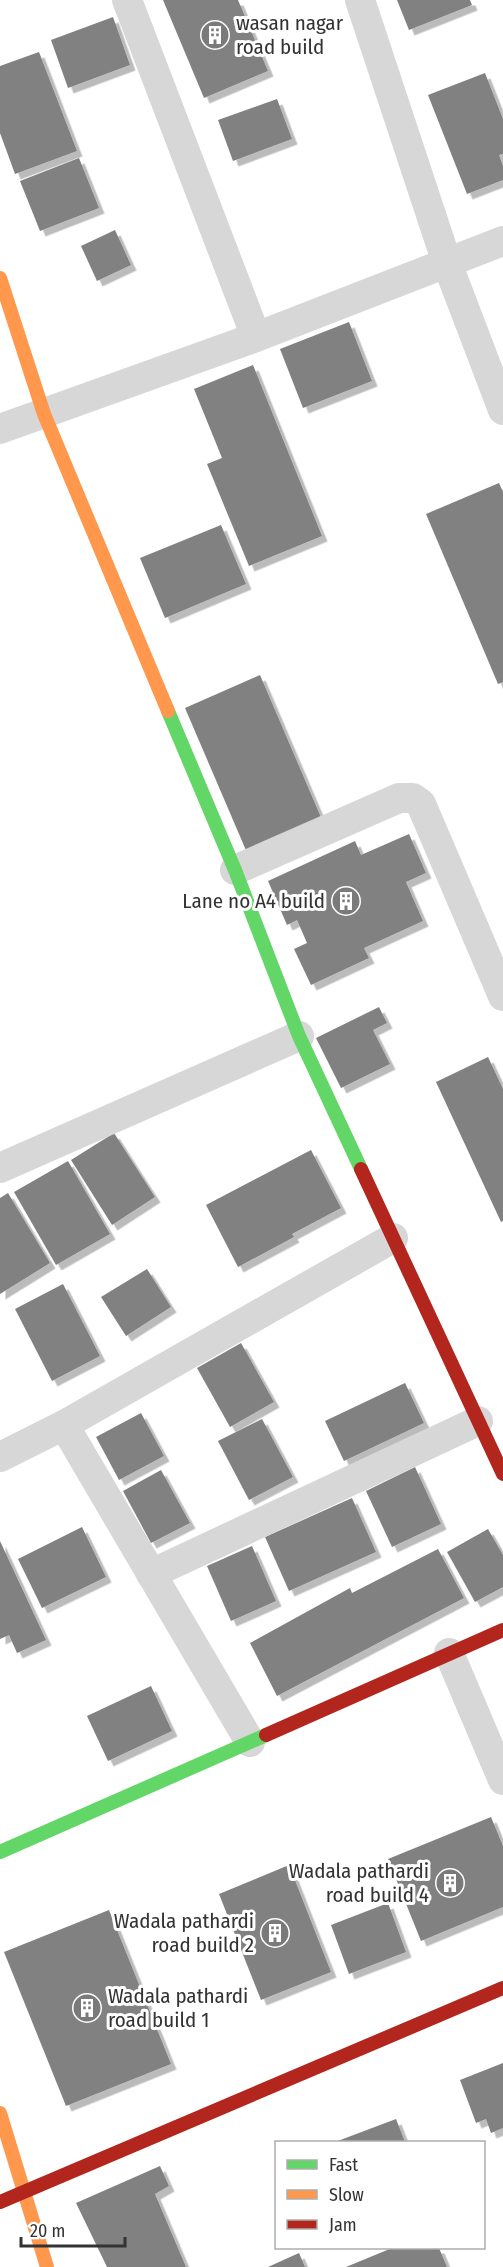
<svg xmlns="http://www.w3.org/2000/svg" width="503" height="2267" viewBox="0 0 503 2267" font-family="'Fira Sans Condensed',sans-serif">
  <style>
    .building { fill: #818181; filter: url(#shadow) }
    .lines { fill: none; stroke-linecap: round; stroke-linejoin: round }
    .street { stroke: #d7d7d7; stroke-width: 30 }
    .fast { stroke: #63d668; stroke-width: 14 }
    .slow { stroke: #ff974d; stroke-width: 14 }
    .jam { stroke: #b3261e; stroke-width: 14 }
    .labels { text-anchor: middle; stroke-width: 6; stroke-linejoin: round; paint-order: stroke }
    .poi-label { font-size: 21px; fill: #333; stroke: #fff; text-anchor: end }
  </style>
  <defs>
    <filter id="shadow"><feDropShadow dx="5.5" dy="5.5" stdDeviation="0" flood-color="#0004"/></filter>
  </defs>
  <rect width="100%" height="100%" fill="#fff"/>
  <!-- building -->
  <g class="building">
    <polygon points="163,0 238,0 268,71 204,98"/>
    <polygon points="397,0 470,0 472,5 409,30"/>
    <polygon points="113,17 130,65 68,88 51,40"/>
    <polygon points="39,52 77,151 15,174 0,133 0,66"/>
    <polygon points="485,73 503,119 503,154 499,155 503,166 503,180 467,194 428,95"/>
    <polygon points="277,99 292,139 233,161 218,120"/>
    <polygon points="79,158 99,208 40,231 20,181"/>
    <polygon points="115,230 131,265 97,281 81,246"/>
    <polygon points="349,322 372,381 303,408 280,349"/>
    <polygon points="253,365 322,536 249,566 207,464 222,458 194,389"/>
    <polygon points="499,483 503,492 503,682 498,684 426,514"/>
    <polygon points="221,525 246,584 165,618 140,558"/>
    <polygon points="260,675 323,822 248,855 185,708"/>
    <polygon points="409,834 426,873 406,882 423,921 364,948 369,958 311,985 294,949 307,943 297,920 287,925 268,881 355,841 361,855"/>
    <polygon points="379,1007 387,1023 373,1030 390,1064 341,1088 316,1038"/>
    <polygon points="488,1057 503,1089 503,1221 501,1222 436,1082"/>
    <polygon points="114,1133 155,1197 112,1225 71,1160"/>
    <polygon points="311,1150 341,1208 292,1234 294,1237 238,1267 206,1205"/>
    <polygon points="68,1161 110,1234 56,1265 14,1192"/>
    <polygon points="8,1193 50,1263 0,1294 0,1198"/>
    <polygon points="147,1269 171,1307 126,1336 101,1297"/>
    <polygon points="63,1284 100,1356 52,1381 15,1309"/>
    <polygon points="241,1343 274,1402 230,1427 197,1368"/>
    <polygon points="405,1383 424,1423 344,1461 325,1421"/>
    <polygon points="141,1413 164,1456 119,1480 96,1437"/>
    <polygon points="262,1419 293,1477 249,1500 218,1441"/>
    <polygon points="415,1467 441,1524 392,1547 366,1491"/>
    <polygon points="161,1470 190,1523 151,1543 123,1491"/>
    <polygon points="352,1498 376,1552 289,1591 265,1537"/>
    <polygon points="82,1527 106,1577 42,1608 18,1559"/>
    <polygon points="488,1529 503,1555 503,1587 475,1602 447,1552"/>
    <polygon points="0,1541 46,1640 17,1653 9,1635 0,1639"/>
    <polygon points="252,1546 276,1601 231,1621 207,1566"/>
    <polygon points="438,1549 464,1598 277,1696 250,1643 350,1588 352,1593"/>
    <polygon points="151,1686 172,1731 108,1761 87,1716"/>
    <polygon points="491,1817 503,1846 503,1907 421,1941 388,1859"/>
    <polygon points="289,1865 331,1972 261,2000 219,1894"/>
    <polygon points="388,1903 406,1952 349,1974 331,1925"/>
    <polygon points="109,1910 171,2064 66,2106 4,1952"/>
    <polygon points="503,2063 503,2128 491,2133 486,2119 476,2123 460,2080"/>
    <polygon points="396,2119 405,2142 335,2142"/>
    <polygon points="160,2166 169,2186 155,2194 186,2267 107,2267 76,2203"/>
    <polygon points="392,2248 439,2248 447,2267 346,2267"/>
    <polygon points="299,2253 305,2267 268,2267"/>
  </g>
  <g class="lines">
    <!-- street -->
    <g class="street">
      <polyline points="127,0 256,337"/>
      <polyline points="360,0 447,263 503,410"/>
      <polyline points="0,429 256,337 503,241"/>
      <polyline points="235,870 399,798 413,798 421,804 503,996"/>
      <polyline points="0,1168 299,1036"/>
      <polyline points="64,1425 250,1742"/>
      <polyline points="0,1457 64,1425 393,1238"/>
      <polyline points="151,1574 478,1421"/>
      <polyline points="449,1653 503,1780"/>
    </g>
    <!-- fast -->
    <g class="fast">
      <polyline points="168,711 235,870 299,1036 361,1169"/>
      <polyline points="0,1852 266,1735"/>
    </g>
    <!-- slow -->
    <g class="slow">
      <polyline points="0,278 44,414 168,711"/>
      <polyline points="0,2113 47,2267"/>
    </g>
    <!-- jam -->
    <g class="jam">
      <polyline points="361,1169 503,1474"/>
      <polyline points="266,1735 503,1630"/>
      <polyline points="0,2202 503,1988"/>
    </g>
  </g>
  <!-- icons -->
  <defs>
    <g id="building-disc" transform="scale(1.5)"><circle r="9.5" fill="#7a7a7a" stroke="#fff"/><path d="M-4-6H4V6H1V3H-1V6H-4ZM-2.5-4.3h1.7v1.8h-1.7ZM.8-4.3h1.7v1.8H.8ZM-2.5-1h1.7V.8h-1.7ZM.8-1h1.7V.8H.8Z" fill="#fff"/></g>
  </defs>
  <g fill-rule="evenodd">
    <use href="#building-disc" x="215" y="35"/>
    <use href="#building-disc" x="346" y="901"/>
    <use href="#building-disc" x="450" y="1883"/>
    <use href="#building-disc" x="275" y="1933"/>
    <use href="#building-disc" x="87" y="2008"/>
  </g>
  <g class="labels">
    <!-- poi labels -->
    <g class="poi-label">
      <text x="236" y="30" text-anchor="start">wasan nagar<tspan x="236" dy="24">road build</tspan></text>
      <text x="325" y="908">Lane no A4 build</text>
      <text x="429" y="1878">Wadala pathardi<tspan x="429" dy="24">road build 4</tspan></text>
      <text x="254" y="1928">Wadala pathardi<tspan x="254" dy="24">road build 2</tspan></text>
      <text x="108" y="2003" text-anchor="start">Wadala pathardi<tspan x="108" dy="24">road build 1</tspan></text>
    </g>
  </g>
  <!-- legend -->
  <rect x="275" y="2141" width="210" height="108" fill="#ffffff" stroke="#adadad" stroke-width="1.5"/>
  <rect x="287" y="2160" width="30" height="9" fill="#63d668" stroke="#adadad" stroke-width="1.5"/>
  <text x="329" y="2171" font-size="18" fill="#333333">Fast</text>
  <rect x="287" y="2190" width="30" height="9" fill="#ff974d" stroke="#adadad" stroke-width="1.5"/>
  <text x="329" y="2201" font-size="18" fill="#333333">Slow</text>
  <rect x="287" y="2220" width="30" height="9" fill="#b3261e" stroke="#adadad" stroke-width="1.5"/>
  <text x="329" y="2231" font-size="18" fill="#333333">Jam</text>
  <!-- scale -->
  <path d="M21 2237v9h104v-9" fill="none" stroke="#333333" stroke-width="3"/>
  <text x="30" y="2237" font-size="18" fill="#333333" stroke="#ffffff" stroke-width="4.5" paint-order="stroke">20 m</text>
</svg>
